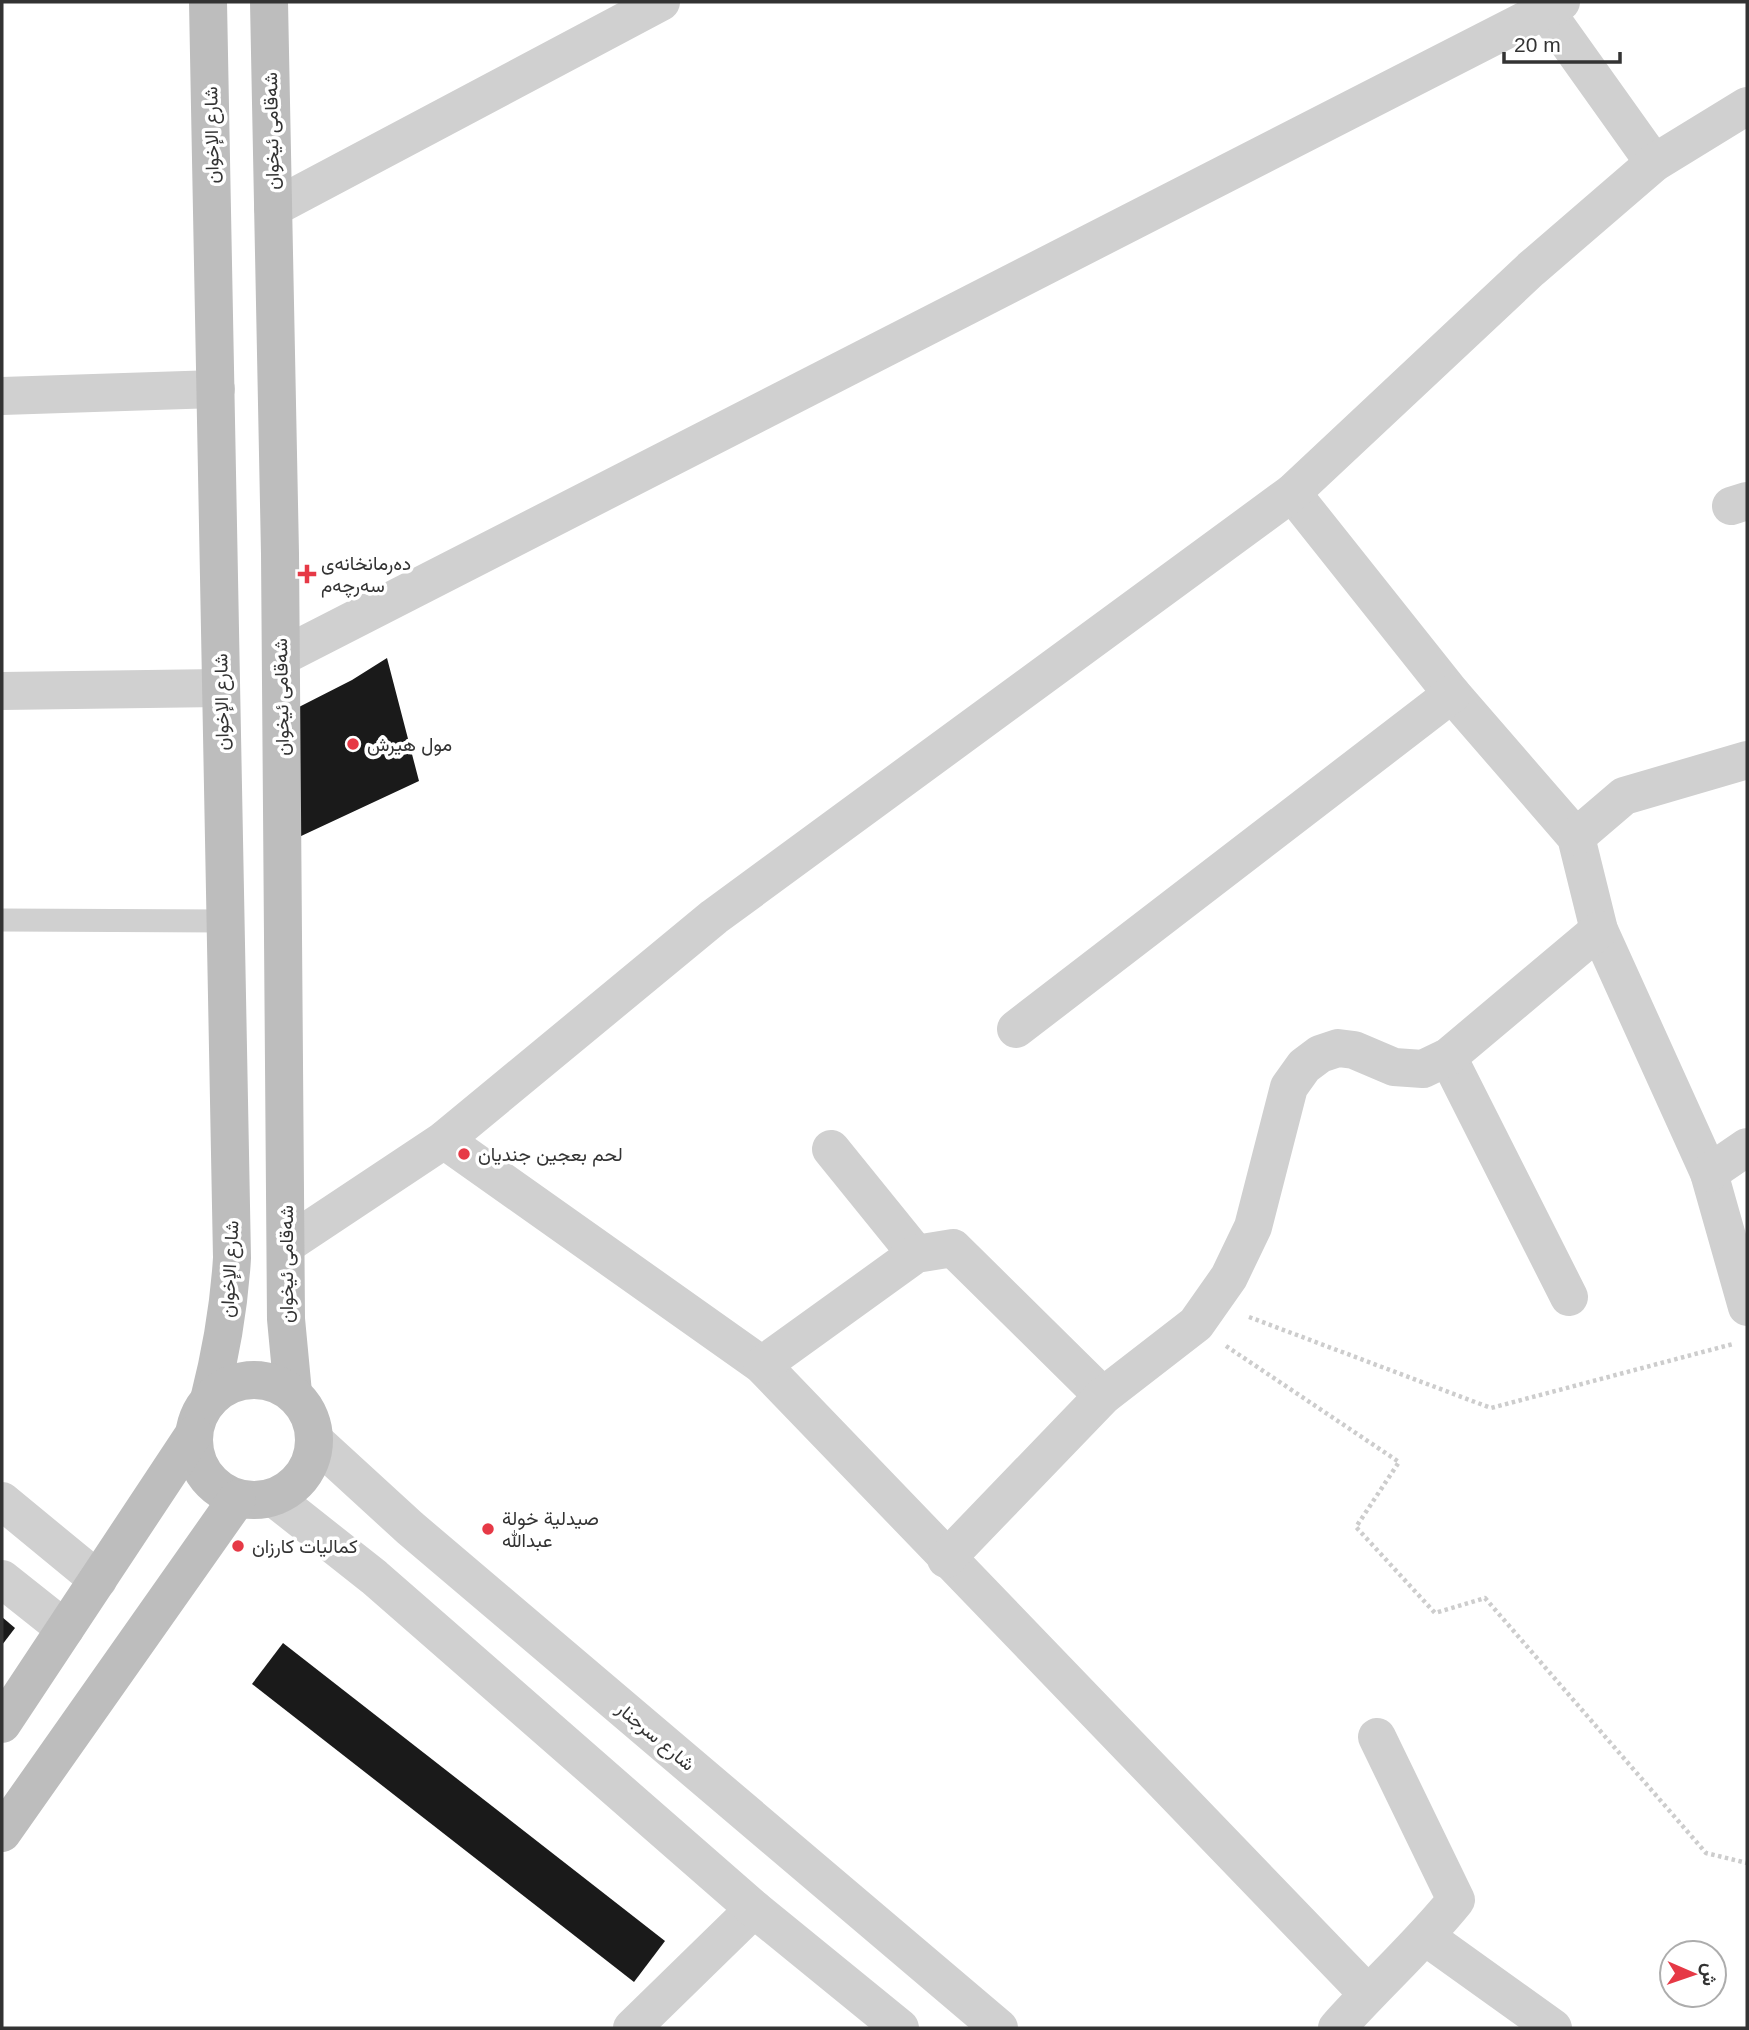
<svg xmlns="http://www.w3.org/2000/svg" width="1749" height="2030" viewBox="0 0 1749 2030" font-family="Arial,Vazirmatn,sans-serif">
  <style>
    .building { fill: #1a1a1a }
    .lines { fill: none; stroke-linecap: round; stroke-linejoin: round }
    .path { stroke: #cdcdcd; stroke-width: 4.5; stroke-dasharray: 3.5 3.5; stroke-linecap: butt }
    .service { stroke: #d0d0d0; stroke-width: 23 }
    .minor { stroke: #d0d0d0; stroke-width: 38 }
    .tertiary { stroke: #d0d0d0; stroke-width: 38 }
    .secondary { stroke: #bdbdbd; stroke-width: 38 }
    .poi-dot { fill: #e63946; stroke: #fff; stroke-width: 2.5 }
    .labels { text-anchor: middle; stroke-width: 7; stroke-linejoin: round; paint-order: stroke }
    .street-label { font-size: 19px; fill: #333; stroke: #fff }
    .poi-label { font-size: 19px; fill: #333; stroke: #fff; text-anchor: start }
  </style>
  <rect width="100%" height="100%" fill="#fff"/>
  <!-- building -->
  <g class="building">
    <polygon points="387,658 419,781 299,837 297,708 352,680"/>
    <polygon points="2,1617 15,1628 2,1645"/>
    <polygon points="283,1643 665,1941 634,1982 252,1684"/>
  </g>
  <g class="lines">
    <!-- path -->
    <g class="path">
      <polyline points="1249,1317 1491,1408 1733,1344"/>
      <polyline points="1226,1346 1399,1462 1356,1527 1435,1613 1485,1598 1706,1853 1747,1863"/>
    </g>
    <!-- service -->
    <polyline class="service" points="2,920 225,921"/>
    <!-- minor -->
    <g class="minor">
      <polyline points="1545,10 1654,163"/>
      <polyline points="273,208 661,2"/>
      <polyline points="2,396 216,389"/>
      <polyline points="1292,493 1452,694 1576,837 1599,930 1709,1173 1747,1307"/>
      <polyline points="1731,506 1747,501"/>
      <polyline points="281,657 1561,2"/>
      <polyline points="2,691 220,688"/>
      <polyline points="1576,837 1624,796 1747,760"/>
      <polyline points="1016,1029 1452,694"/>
      <polyline points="1448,1057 1569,1297"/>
      <polyline points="444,1140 762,1365 1368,1994"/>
      <polyline points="831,1149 916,1254"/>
      <polyline points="1709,1173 1747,1147"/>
      <polyline points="286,1245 444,1140 714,917 1292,493 1531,269 1654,163 1747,106"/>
      <polyline points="762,1365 916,1254 953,1248 1103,1396"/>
      <polyline points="2,1501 98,1580"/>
      <polyline points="946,1559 1103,1396 1196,1324 1229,1277 1253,1227 1289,1087 1304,1066 1320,1054 1338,1048 1354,1050 1394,1067 1423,1069 1448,1057 1599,930"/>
      <polyline points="2,1579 65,1629"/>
      <polyline points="1426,1937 1553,2028"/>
      <polyline points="632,2028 754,1909"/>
      <path d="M 1337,2028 C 1376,1984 1419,1946 1456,1900 L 1377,1737"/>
    </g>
    <!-- tertiary -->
    <g class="tertiary">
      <polyline points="315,1441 410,1528 999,2028"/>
      <polyline points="274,1498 374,1577 754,1909 900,2028"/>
    </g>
    <!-- secondary -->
    <g class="secondary">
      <path d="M 208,2 L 232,1258 C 229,1307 221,1353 209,1400"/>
      <polyline points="269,2 280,554 286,1319 293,1393"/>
      <circle cx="254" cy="1440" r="60"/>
      <polyline points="2,1724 194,1434"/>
      <polyline points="2,1833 237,1499"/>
    </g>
  </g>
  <!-- markers -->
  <g class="poi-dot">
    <path d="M303.5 563.5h7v7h7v7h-7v7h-7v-7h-7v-7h7z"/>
    <circle cx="353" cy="744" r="7"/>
    <circle cx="464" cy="1154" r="7"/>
    <circle cx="488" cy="1529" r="7"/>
    <circle cx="238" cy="1546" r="7"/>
  </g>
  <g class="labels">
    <!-- street labels -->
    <g class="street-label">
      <text transform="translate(271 131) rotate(-91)" y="7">شەقامی ئیخوان</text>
      <text transform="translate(211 135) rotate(-91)" y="7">شارع الإخوان</text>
      <text transform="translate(281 697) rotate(-91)" y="7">شەقامی ئیخوان</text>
      <text transform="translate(221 702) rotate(-91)" y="7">شارع الإخوان</text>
      <text transform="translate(286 1264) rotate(-90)" y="7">شەقامی ئیخوان</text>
      <text transform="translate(229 1269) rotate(-87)" y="7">شارع الإخوان</text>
      <text transform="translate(656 1736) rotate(40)" y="7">شارع سرجنار</text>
    </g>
    <!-- poi labels -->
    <g class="poi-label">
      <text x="321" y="570">دەرمانخانەی<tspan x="321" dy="22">سەرچەم</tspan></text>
      <text x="367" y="751">مول هيرش</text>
      <text x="478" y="1161">لحم بعجين جنديان</text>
      <text x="502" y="1525">صيدلية خولة<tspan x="502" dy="22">عبدالله</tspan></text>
      <text x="252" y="1553">كمالیات كارزان</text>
    </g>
  </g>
  <!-- border -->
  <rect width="1749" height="2030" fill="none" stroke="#333333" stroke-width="7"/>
  <!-- north arrow -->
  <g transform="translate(1693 1974) rotate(92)"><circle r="33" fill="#ffffff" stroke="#adadad" stroke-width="2"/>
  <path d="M0-5L12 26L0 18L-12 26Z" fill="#e63946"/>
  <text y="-10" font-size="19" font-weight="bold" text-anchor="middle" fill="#333333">ش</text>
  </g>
  <!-- scale -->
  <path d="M1504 52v10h116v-10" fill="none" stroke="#333333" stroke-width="3.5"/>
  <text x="1514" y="52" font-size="21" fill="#333333" stroke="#ffffff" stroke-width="5" paint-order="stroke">20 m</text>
</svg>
